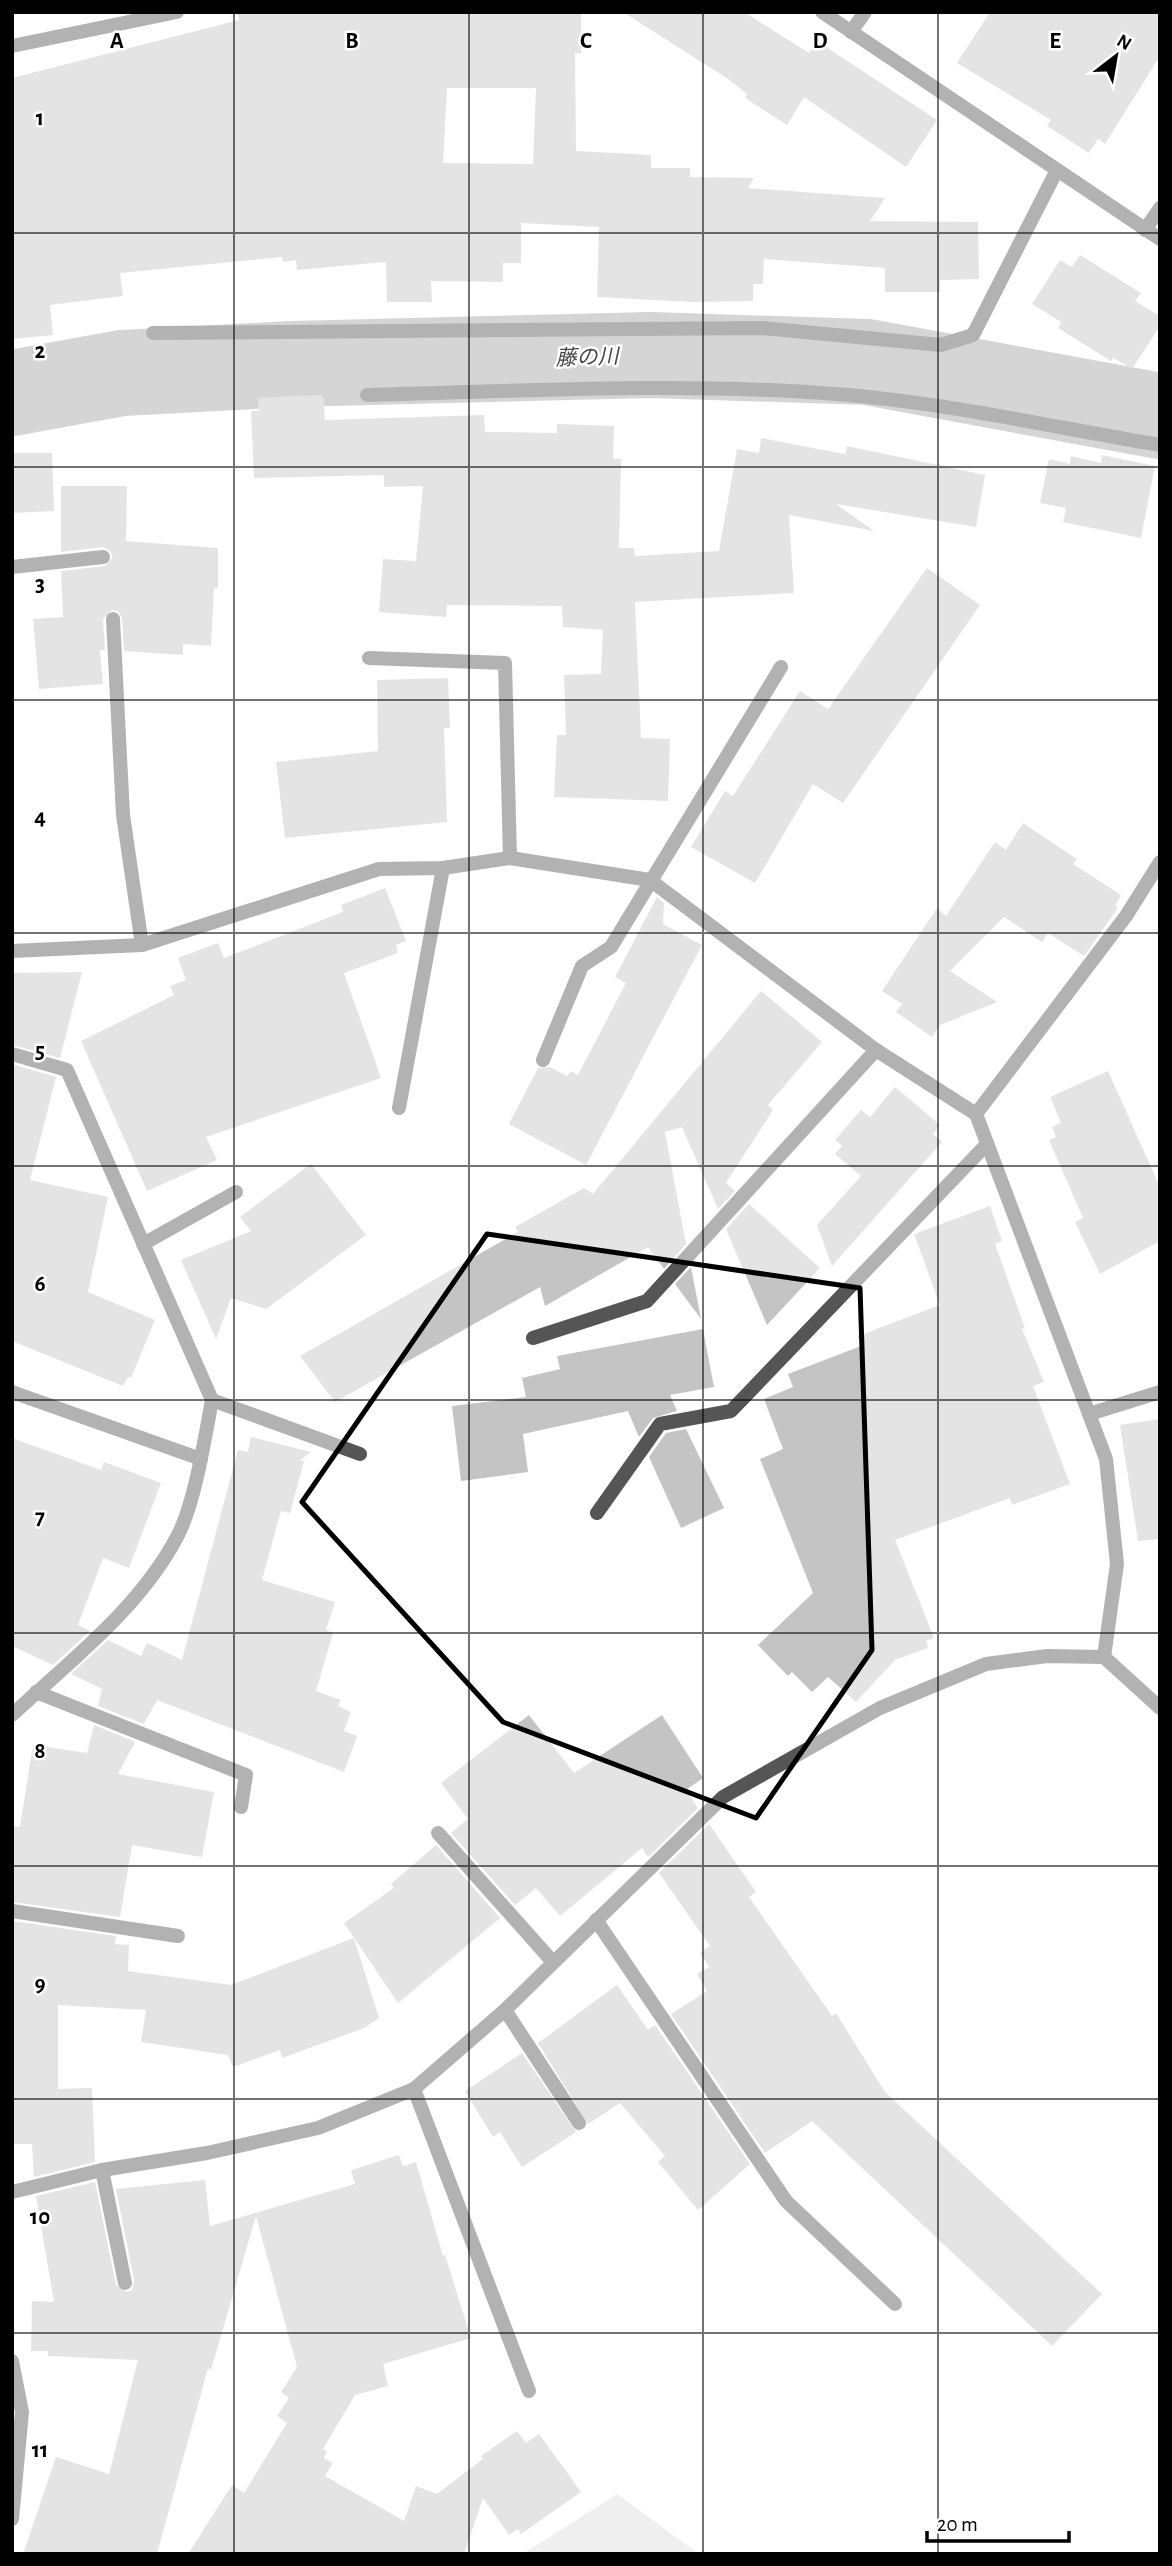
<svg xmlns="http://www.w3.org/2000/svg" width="1172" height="2566" viewBox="0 0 1172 2566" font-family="'Alegreya Sans','Noto Sans JP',sans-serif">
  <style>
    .green { fill: #dcdcdc }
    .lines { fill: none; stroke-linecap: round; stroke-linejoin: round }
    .river { stroke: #a3a3a3; stroke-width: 86 }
    .building { fill: #c4c4c4; fill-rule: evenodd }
    .street { stroke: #555; stroke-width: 14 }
    .marked { fill: none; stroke: #000; stroke-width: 5; stroke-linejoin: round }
    .grid { fill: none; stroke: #000; stroke-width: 2; stroke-opacity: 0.55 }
    .labels { text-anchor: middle; stroke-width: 5; stroke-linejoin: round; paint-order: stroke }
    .water-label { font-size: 21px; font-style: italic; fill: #444; stroke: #fff }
    .grid-label { font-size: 23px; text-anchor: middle; font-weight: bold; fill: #000; stroke: #fff; stroke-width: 5; stroke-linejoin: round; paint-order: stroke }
  </style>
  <rect width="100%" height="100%" fill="#fff"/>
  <!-- green -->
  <polygon class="green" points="617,2494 699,2554 523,2554"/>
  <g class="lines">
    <!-- river -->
    <polyline class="river" points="12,393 122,373 291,364 651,355 867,362 1160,416"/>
  </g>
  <!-- building -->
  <g class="building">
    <path d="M 237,12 L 581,14 L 581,53 L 575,53 L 576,151 L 651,155 L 651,168 L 690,168 L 690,177 L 754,178 L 748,188 L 885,198 L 870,221 L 978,222 L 979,279 L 940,280 L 940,292 L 885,292 L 885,268 L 764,259 L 763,284 L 753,284 L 753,301 L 693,302 L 597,297 L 599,227 L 521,223 L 521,263 L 503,263 L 503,282 L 431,281 L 432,302 L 387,302 L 386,262 L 297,270 L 296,260 L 283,262 L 282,257 L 120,273 L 123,296 L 50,305 L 53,335 L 12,339 L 12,78 L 239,20 ZM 447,88 L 536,88 L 533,164 L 443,163 Z"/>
    <polygon points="623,12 744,12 809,53 817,41 937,120 906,167 804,97 787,125 745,98 747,94 728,79"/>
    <polygon points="990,12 1160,12 1160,56 1105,144 1098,139 1089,153 1047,126 1051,120 957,63"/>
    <polygon points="1080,255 1141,293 1135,301 1160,316 1160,326 1132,369 1114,358 1111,361 1058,328 1061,322 1032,304 1060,260 1072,267"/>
    <polygon points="323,395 325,420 484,415 485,432 557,433 557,424 614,426 613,459 621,459 619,548 634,548 635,556 719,551 737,449 759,453 761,438 845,454 847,446 985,475 976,527 836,504 874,531 789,515 794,593 635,602 641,738 670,739 668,801 554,797 557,735 566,735 564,675 601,674 603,630 563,627 562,606 447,605 446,617 379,612 383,559 416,561 423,486 384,487 384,475 254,478 251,411 259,411 258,398"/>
    <polygon points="12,453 52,453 54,511 12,513"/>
    <polygon points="1102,455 1155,466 1141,538 1063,522 1066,508 1040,503 1049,459 1070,464 1071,456 1101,463"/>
    <polygon points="61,486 127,486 126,541 218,548 218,588 214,588 211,646 183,644 183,655 124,651 122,618 118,611 112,610 103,619 105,650 100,650 103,684 39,689 33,619 63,617 61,571 105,566 113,557 110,551 103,547 61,552"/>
    <polygon points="927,568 980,605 843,803 813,784 755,883 691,847 725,791 733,796 800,691 828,709"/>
    <polygon points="448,678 450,728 444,728 447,822 285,838 276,762 378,751 377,680"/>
    <polygon points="1023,823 1077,859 1073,864 1121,895 1115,906 1118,908 1084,956 1048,933 1042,942 1004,917 950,971 997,1002 940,1025 932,1037 896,1012 902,1004 882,991 937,908 946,916 995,842 1006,850"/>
    <polygon points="385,888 406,941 396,945 398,953 344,973 381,1078 206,1137 217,1160 147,1191 81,1041 174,995 170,986 186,980 178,958 218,943 224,958 343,912 341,905"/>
    <polygon points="657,897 664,903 663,924 702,945 586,1165 509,1124 538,1068 550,1067 567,1076 571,1071 578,1075 626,983 615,977"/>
    <polygon points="82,972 60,1058 12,1045 12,973"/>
    <polygon points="761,991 822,1042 768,1105 773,1110 726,1183 735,1191 718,1209 682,1127 665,1132 686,1244 664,1269 648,1247 545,1306 540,1287 335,1402 300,1356 518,1232 515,1227 584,1188 593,1194"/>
    <polygon points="12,1064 56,1077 30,1180 108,1197 88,1292 155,1320 131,1378 128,1377 123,1386 12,1341"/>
    <polygon points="1108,1071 1160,1187 1160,1241 1100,1274 1075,1222 1083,1218 1049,1140 1056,1137 1052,1127 1061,1123 1050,1097"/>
    <polygon points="895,1087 940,1125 933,1134 942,1142 832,1266 817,1225 861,1176 835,1154 842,1146 835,1140 861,1110 870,1117"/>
    <polygon points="311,1164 366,1235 266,1309 231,1298 216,1339 181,1260 251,1231 240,1217"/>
    <polygon points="749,1204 820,1268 767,1325 726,1229"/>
    <polygon points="990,1206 1002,1241 995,1244 1025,1328 1022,1329 1044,1382 1033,1386 1070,1484 1012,1505 1010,1498 895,1540 934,1638 926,1641 928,1648 895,1660 856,1702 828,1677 812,1692 792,1672 788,1676 758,1645 813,1593 760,1459 783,1449 764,1399 793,1387 788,1374 861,1346 858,1336 940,1305 914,1234"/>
    <polygon points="691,1267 701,1319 675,1284"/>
    <polygon points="703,1329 714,1387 670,1395 677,1411 653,1418 639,1437 628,1411 523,1434 528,1472 461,1481 452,1406 526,1397 522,1378 560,1369 557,1356"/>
    <polygon points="1160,1419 1160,1539 1138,1541 1120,1425"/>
    <polygon points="686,1429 724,1508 681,1528 649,1457 666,1433"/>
    <polygon points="251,1437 311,1452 299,1461 304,1461 290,1513 281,1511 262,1580 335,1602 326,1630 333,1633 316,1691 341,1700 338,1706 351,1712 344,1731 357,1736 344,1772 157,1700 144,1724 98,1706 102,1689 71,1674 108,1640 141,1656 147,1643 182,1660 238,1450 248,1452"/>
    <polygon points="12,1438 101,1470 104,1462 161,1483 129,1568 103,1558 78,1625 90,1631 53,1665 12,1646"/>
    <polygon points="529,1715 574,1773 662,1715 703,1778 686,1790 698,1808 648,1857 642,1848 560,1916 536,1888 515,1905 451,1833 468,1819 441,1783"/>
    <polygon points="94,1725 135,1742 118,1774 214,1792 202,1857 132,1845 120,1917 12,1902 12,1826 20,1827 33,1745 87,1753"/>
    <polygon points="709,1824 756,1892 749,1897 832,2016 836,2013 885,2092 1102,2294 1052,2346 812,2121 765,2153 671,2014 707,1991 697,1974 709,1967 700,1953 710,1946 659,1873"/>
    <polygon points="436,1845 500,1918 398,2003 344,1923 394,1888 391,1884"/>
    <polygon points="12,1921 116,1936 115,1944 129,1945 128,1971 231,1985 354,1938 379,2018 364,2028 282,2058 280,2050 233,2067 228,2055 141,2042 146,2010 58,2005 58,2089 92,2088 95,2162 34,2177 32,2144 12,2144"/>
    <polygon points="617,1985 648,2030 655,2025 750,2164 698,2210 658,2162 665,2156 620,2103 588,2124 538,2043"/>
    <polygon points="522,2053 576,2132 522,2167 500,2132 493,2137 465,2091"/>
    <polygon points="399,2155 403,2166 416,2162 443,2256 445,2255 471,2338 383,2364 388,2386 355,2395 323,2449 327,2452 324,2458 333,2463 325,2476 404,2521 416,2486 437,2494 483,2459 481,2456 517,2431 526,2443 539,2434 581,2492 521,2534 518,2529 509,2535 483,2498 464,2554 188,2554 232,2485 244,2493 287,2423 277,2416 289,2398 281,2392 297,2367 256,2216 211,2370 208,2368 157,2554 23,2554 56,2457 109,2474 138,2360 48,2356 48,2351 31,2351 32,2301 54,2302 36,2196 95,2182 116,2285 126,2292 132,2290 134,2281 116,2189 205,2180 210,2226 355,2184 351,2170"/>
  </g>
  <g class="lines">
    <!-- street -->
    <g class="street">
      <polyline points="822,12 1160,239"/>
      <polyline points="851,32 865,12"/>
      <polyline points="12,46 177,12"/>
      <polyline points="1145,230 1160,208"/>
      <polyline points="153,333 762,328 941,345 973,335 1057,170"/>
      <path d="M 367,395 C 523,391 679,382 835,394 C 943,402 1052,427 1160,445"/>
      <polyline points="12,567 103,557"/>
      <polyline points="113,619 123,815 142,945"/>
      <polyline points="369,658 505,663 510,858"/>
      <polyline points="12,951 142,945 379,869 443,868 510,858 650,880 876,1050 976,1114 1106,1459 1117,1564 1104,1657 1160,1708"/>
      <path d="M 12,1054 L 67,1070 L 212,1400 C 205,1437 195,1502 178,1535 C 141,1607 70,1661 12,1715"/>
      <polyline points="543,1060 582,966 611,947 781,667"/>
      <polyline points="399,1108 443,868"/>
      <polyline points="976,1114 1126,916 1160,862"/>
      <polyline points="143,1244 236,1192"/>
      <polyline points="533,1338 647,1301 876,1050"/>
      <polyline points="12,1392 201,1459"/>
      <polyline points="212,1400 360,1454"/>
      <polyline points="1089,1414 1160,1392"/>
      <polyline points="597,1513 660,1424 731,1411 987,1144"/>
      <polyline points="36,1692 246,1775 241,1807"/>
      <polyline points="438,1833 552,1961"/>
      <polyline points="12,1911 178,1936"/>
      <polyline points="596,1920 786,2201 895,2304"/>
      <polyline points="505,2010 579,2123"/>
      <polyline points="414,2089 529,2391"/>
      <polyline points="102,2170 125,2283"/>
      <polyline points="12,2192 102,2170 207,2153 318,2128 414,2089 505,2010 723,1797 880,1708 986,1664 1047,1656 1104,1657"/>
      <polyline points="12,2361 22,2412 12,2519"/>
    </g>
  </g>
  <!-- marked area -->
  <path d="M0 0H1172V2566H0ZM 487,1234 L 860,1288 L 872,1650 L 756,1818 L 503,1722 L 302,1502 Z" fill="#fff" fill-opacity=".55" fill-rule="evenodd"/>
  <path class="marked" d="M 487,1234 L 860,1288 L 872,1650 L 756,1818 L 503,1722 L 302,1502 Z"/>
  <!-- grid -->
  <path class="grid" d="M 234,12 L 234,2554M 469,12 L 469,2554M 703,12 L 703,2554M 938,12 L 938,2554M 12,233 L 1160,233M 12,467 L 1160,467M 12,700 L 1160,700M 12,933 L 1160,933M 12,1166 L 1160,1166M 12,1400 L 1160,1400M 12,1633 L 1160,1633M 12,1866 L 1160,1866M 12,2099 L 1160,2099M 12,2333 L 1160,2333"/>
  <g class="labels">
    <!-- water labels -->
    <g class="water-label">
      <text transform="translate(587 357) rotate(-2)" y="7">藤の川</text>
    </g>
  </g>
  <g class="grid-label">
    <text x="117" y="48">A</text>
    <text x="352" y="48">B</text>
    <text x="586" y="48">C</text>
    <text x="820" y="48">D</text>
    <text x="1055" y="48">E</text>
    <text x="40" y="125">1</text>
    <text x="40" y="358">2</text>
    <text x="40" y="591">3</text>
    <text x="40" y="824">4</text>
    <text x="40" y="1058">5</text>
    <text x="40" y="1291">6</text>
    <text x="40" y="1524">7</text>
    <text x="40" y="1758">8</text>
    <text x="40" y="1991">9</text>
    <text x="40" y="2224">10</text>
    <text x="40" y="2457">11</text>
  </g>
  <!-- border -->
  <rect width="1172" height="2566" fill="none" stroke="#000000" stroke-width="28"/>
  <!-- north arrow -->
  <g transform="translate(1116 56) rotate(31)" stroke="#ffffff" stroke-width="5" paint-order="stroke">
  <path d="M0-5L12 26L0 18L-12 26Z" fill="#000000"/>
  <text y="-10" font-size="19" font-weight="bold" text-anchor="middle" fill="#000000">N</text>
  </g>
  <!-- scale -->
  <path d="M927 2531v10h142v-10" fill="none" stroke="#000000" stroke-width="3.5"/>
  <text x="937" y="2531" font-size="21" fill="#000000" stroke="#ffffff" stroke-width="5" paint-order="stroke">20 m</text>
</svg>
